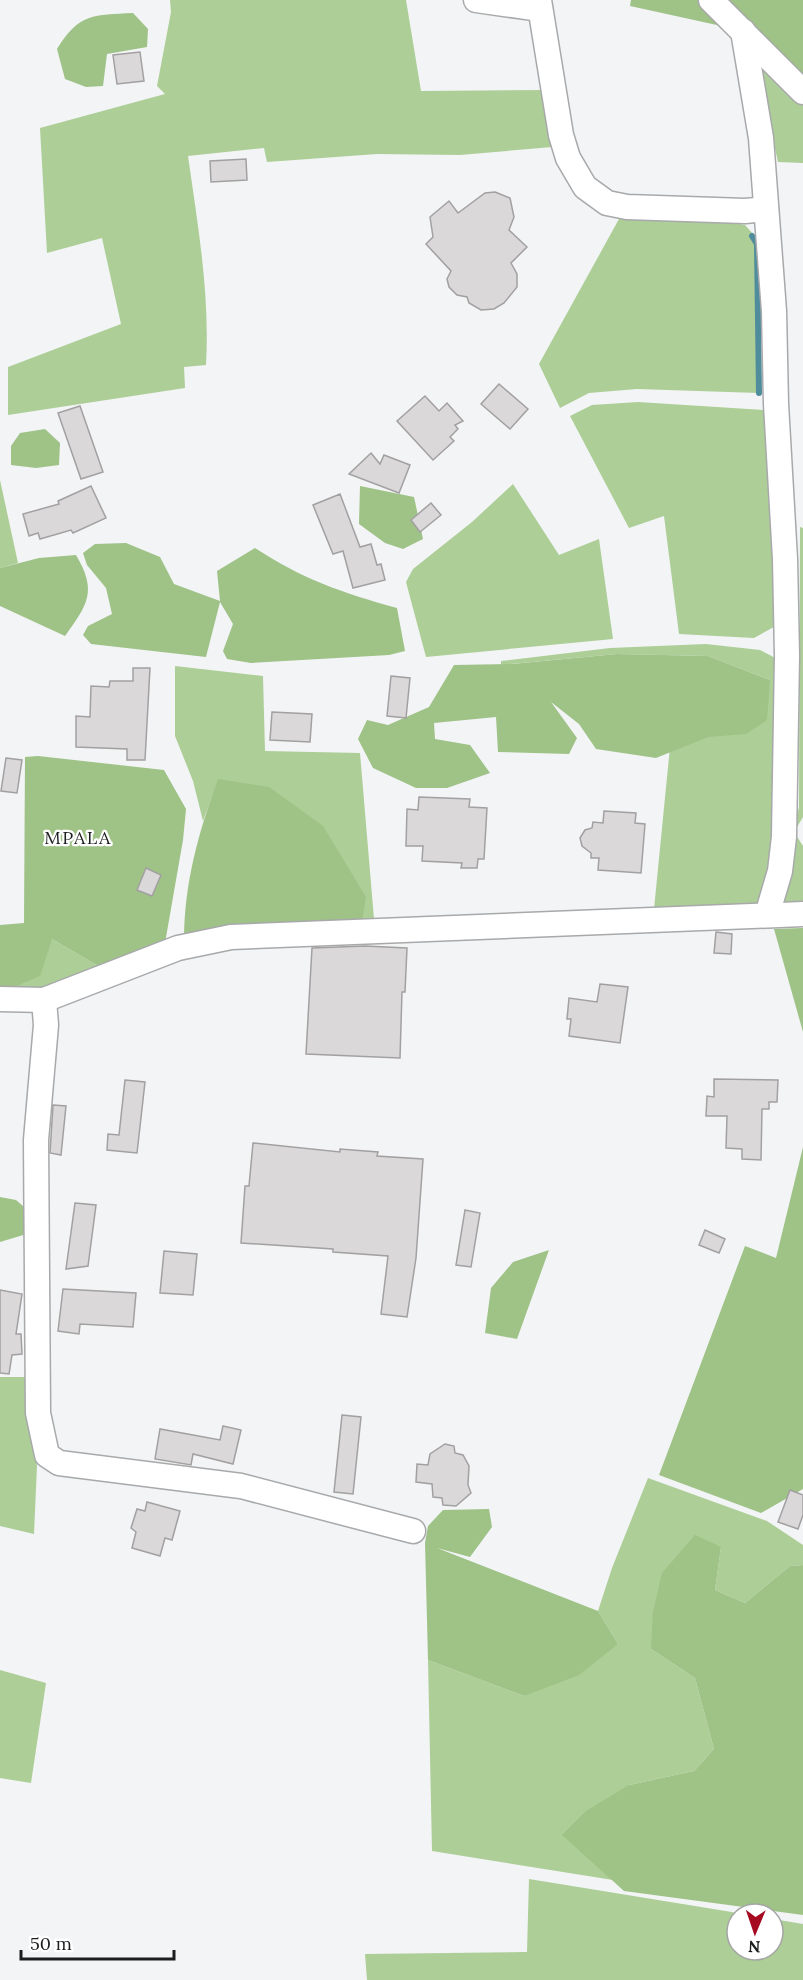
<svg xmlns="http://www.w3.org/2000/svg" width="803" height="1980" viewBox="0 0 803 1980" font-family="Lora,serif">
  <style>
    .green { fill: #adce96 }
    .forest { fill: #9fc287 }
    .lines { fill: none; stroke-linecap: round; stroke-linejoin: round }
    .stream { stroke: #4f8c9c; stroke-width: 6 }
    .building { fill: #dbd8d9; stroke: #a3a0a1; stroke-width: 1.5 }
    .street-casing { stroke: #a7a9ab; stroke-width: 27 }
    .street { stroke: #fff; stroke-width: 24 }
    .labels { text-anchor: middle; stroke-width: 4.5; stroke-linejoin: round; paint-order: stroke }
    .quarter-label { font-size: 18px; letter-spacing: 1.5px; fill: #1c1d1e; stroke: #fff }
  </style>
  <rect width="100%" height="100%" fill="#f2f4f6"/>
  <!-- green -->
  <g class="green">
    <path d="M 170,0 L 406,0 L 421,91 L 546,90 L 552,147 L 460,155 L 377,154 L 267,162 L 264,148 L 188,156 C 198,227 210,294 206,365 L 184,367 L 185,388 L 8,415 L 8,367 L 121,324 L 102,238 L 47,253 L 40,128 L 165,94 L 157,86 L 171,12 Z"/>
    <polygon points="756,62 803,103 803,163 778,162"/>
    <polygon points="619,219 714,219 745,225 764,246 759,393 637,389 589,393 560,408 539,364"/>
    <polygon points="638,402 766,410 781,623 754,638 679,634 664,516 629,528 570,416 592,405"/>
    <polygon points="0,480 18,563 0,568"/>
    <polygon points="513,484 559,555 599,539 613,639 426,657 406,582 413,569 472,522"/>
    <polygon points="800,527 803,528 803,817 794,832 803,846 803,906 775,909 799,807"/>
    <polygon points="706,644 760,650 779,660 779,840 761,907 654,909 671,737 770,680 708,656 617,654 501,665 501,661 610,648"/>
    <polygon points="175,666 263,676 265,751 360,753 374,919 362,921 218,780 203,821 193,781 175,736"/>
    <polygon points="52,939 100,967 63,985 0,993"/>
    <polygon points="0,1377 32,1377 37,1466 34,1534 0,1526"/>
    <polygon points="648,1478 767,1521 803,1545 803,1565 790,1566 745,1603 715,1590 721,1547 651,1649 695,1678 714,1749 694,1771 629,1785 601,1868 613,1880 432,1851 428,1660 524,1696 618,1644 598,1611 612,1568"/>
    <polygon points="0,1670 46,1683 31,1783 0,1778"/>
    <polygon points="529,1879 744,1914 737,1914 737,1950 773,1950 773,1919 803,1924 803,1980 367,1980 365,1954 527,1952"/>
  </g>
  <!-- forest -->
  <g class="forest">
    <polygon points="631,0 702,0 726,27 630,6"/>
    <polygon points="724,0 803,0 803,81"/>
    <path d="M 133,13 L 148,29 L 147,47 L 107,54 L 103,86 L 86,87 L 65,79 L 57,49 C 79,13 94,15 133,13 Z"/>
    <polygon points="45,429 60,443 59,465 36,468 11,465 11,446 20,433"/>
    <polygon points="360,486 414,497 423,539 403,549 385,543 359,524"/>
    <path d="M 126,543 L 160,557 L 174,584 L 220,601 L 217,571 L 255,548 C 302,579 343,593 397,608 L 405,651 L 389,655 L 251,663 L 227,659 L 223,651 L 233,624 L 220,602 L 206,657 L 91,644 L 83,635 L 88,626 L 112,614 L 106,588 L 87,565 L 83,553 L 95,544 Z"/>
    <path d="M 76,555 C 98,592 87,605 65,636 L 0,606 L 0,568 L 39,558 Z"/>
    <polygon points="617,654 708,656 770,680 767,720 746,734 708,737 656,758 596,749 579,724 551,702 577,738 569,754 498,752 496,717 434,723 435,739 470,745 490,773 447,788 416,788 373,768 358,739 367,720 388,725 429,707 454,665 512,664"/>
    <polygon points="38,756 164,770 186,809 183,840 165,943 100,967 52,939 40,976 0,993 0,925 24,923 25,757"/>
    <path d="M 218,779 L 269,787 L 323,826 L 366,897 L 362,921 L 184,939 C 184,883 199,831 218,779 Z"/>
    <polygon points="803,928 803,1032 774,929"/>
    <polygon points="803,1147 803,1489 761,1513 659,1475 745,1246 776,1258"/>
    <polygon points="0,1197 16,1200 30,1212 30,1233 0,1242"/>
    <polygon points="549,1250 517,1339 485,1333 491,1288 513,1262"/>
    <polygon points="489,1509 492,1527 470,1557 437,1548 598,1611 618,1644 579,1675 524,1696 428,1660 425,1543 428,1526 443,1510"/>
    <polygon points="695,1535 721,1547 715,1590 745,1603 790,1566 803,1565 803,1915 624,1891 562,1835 586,1811 629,1785 694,1771 714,1749 695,1678 651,1649 653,1612 662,1573"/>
  </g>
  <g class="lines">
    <!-- stream -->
    <polyline class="stream" points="752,236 757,244 759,393"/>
  </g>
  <!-- building -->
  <g class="building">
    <polygon points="140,52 144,81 117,84 113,55"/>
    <polygon points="246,159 247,180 211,182 210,161"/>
    <polygon points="495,192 510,198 514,217 509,230 527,247 511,263 517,274 517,287 504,303 494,309 481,310 469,303 467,297 457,295 449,287 447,279 451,271 426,244 433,237 430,217 449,201 458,213 485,193"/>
    <polygon points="499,384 528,409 510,429 481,404"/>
    <polygon points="425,396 439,411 447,403 463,421 455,425 458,429 450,437 454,441 433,460 397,421"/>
    <polygon points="80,406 103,472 81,479 58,413"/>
    <polygon points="371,453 380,464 384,455 410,465 399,493 349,474"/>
    <polygon points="91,486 106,518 73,533 71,530 40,539 38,533 29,536 23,514 59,504 58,501"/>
    <polygon points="340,494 360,547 371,544 377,565 381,564 385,580 353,588 343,551 333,554 313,505"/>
    <polygon points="431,503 441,515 420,532 411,520"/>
    <polygon points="133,668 150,668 145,760 127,760 127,749 76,747 76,716 90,717 91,686 109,687 110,681 133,681"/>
    <polygon points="391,676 410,678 406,718 387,716"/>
    <polygon points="272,712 312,714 310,742 270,740"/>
    <polygon points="6,758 22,760 17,793 1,791"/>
    <polygon points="419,797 470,799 469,807 487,808 484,859 478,859 477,868 461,868 462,863 422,861 423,846 406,846 407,809 418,810"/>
    <polygon points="604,811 636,813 635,823 645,824 641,873 598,870 599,858 591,858 591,853 582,846 580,838 585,830 592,828 593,822 603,823"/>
    <polygon points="146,868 161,875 152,896 137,890"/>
    <polygon points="716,932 732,934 731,954 714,953"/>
    <polygon points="365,946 407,948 405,992 402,992 400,1058 306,1054 312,948"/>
    <polygon points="600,984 628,987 620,1043 569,1036 571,1019 567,1019 569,998 597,1002"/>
    <polygon points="714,1079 778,1080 777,1102 769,1102 769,1109 762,1109 761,1160 742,1159 742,1149 726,1148 727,1116 706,1116 707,1096 714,1097"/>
    <polygon points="125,1080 145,1082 137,1153 107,1150 108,1134 119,1135"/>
    <polygon points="53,1105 66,1106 61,1155 50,1153"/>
    <polygon points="253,1143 340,1152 340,1149 378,1152 377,1156 423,1159 416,1258 407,1317 381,1314 388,1256 333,1252 333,1249 241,1243 245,1186 249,1186"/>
    <polygon points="75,1203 96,1205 88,1266 66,1269"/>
    <polygon points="465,1210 480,1213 471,1267 456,1265"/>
    <polygon points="705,1230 725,1239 719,1253 699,1245"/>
    <polygon points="164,1251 197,1254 193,1295 160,1293"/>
    <polygon points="63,1289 136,1293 133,1327 80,1324 79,1334 58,1331"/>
    <polygon points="0,1290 22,1294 16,1334 21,1334 22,1354 12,1355 9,1374 0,1373"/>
    <polygon points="342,1415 361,1417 353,1494 334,1492"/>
    <polygon points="223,1426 241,1430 233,1464 193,1454 191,1465 155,1459 160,1429 220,1440"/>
    <polygon points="445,1444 454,1446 455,1453 463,1455 469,1466 468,1485 471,1493 456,1506 443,1505 442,1498 433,1497 432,1484 416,1482 417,1464 428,1465 430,1454"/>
    <polygon points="790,1490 803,1495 803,1515 798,1529 778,1522"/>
    <polygon points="147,1502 180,1511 172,1540 165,1538 160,1556 132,1548 136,1532 131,1528 137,1509 145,1511"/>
  </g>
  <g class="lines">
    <!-- street casing -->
    <g class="street-casing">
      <g id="street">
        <polyline points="476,0 540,9"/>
        <polyline points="539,0 561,135 568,158 585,187 607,203 627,207 745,211 766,209"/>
        <polyline points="711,0 803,92"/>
        <polyline points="743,31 761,138 774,311 776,404 785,559 787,656 784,837 780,871 767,915"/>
        <polyline points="0,999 44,1000 178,948 231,937 803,914"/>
        <polyline points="44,1000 46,1025 36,1140 38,1413 47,1455 59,1463 241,1486 413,1531"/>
      </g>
    </g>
    <!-- street -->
    <use href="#street" class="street"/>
  </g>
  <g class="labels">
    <!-- quarter labels -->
    <g class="quarter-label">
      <text x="78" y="844">MPALA</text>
    </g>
  </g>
  <!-- north arrow -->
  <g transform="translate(755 1932) rotate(182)"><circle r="28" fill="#ffffff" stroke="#a4a5a5" stroke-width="1.5"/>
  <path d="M0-4.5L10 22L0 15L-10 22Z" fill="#a50a21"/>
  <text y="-9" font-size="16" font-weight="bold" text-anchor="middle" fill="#1c1d1e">N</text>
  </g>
  <!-- scale -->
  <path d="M21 1950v9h153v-9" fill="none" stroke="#1c1d1e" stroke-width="3"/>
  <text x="30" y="1950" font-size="18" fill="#1c1d1e" stroke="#ffffff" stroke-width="4.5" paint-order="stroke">50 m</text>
</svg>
